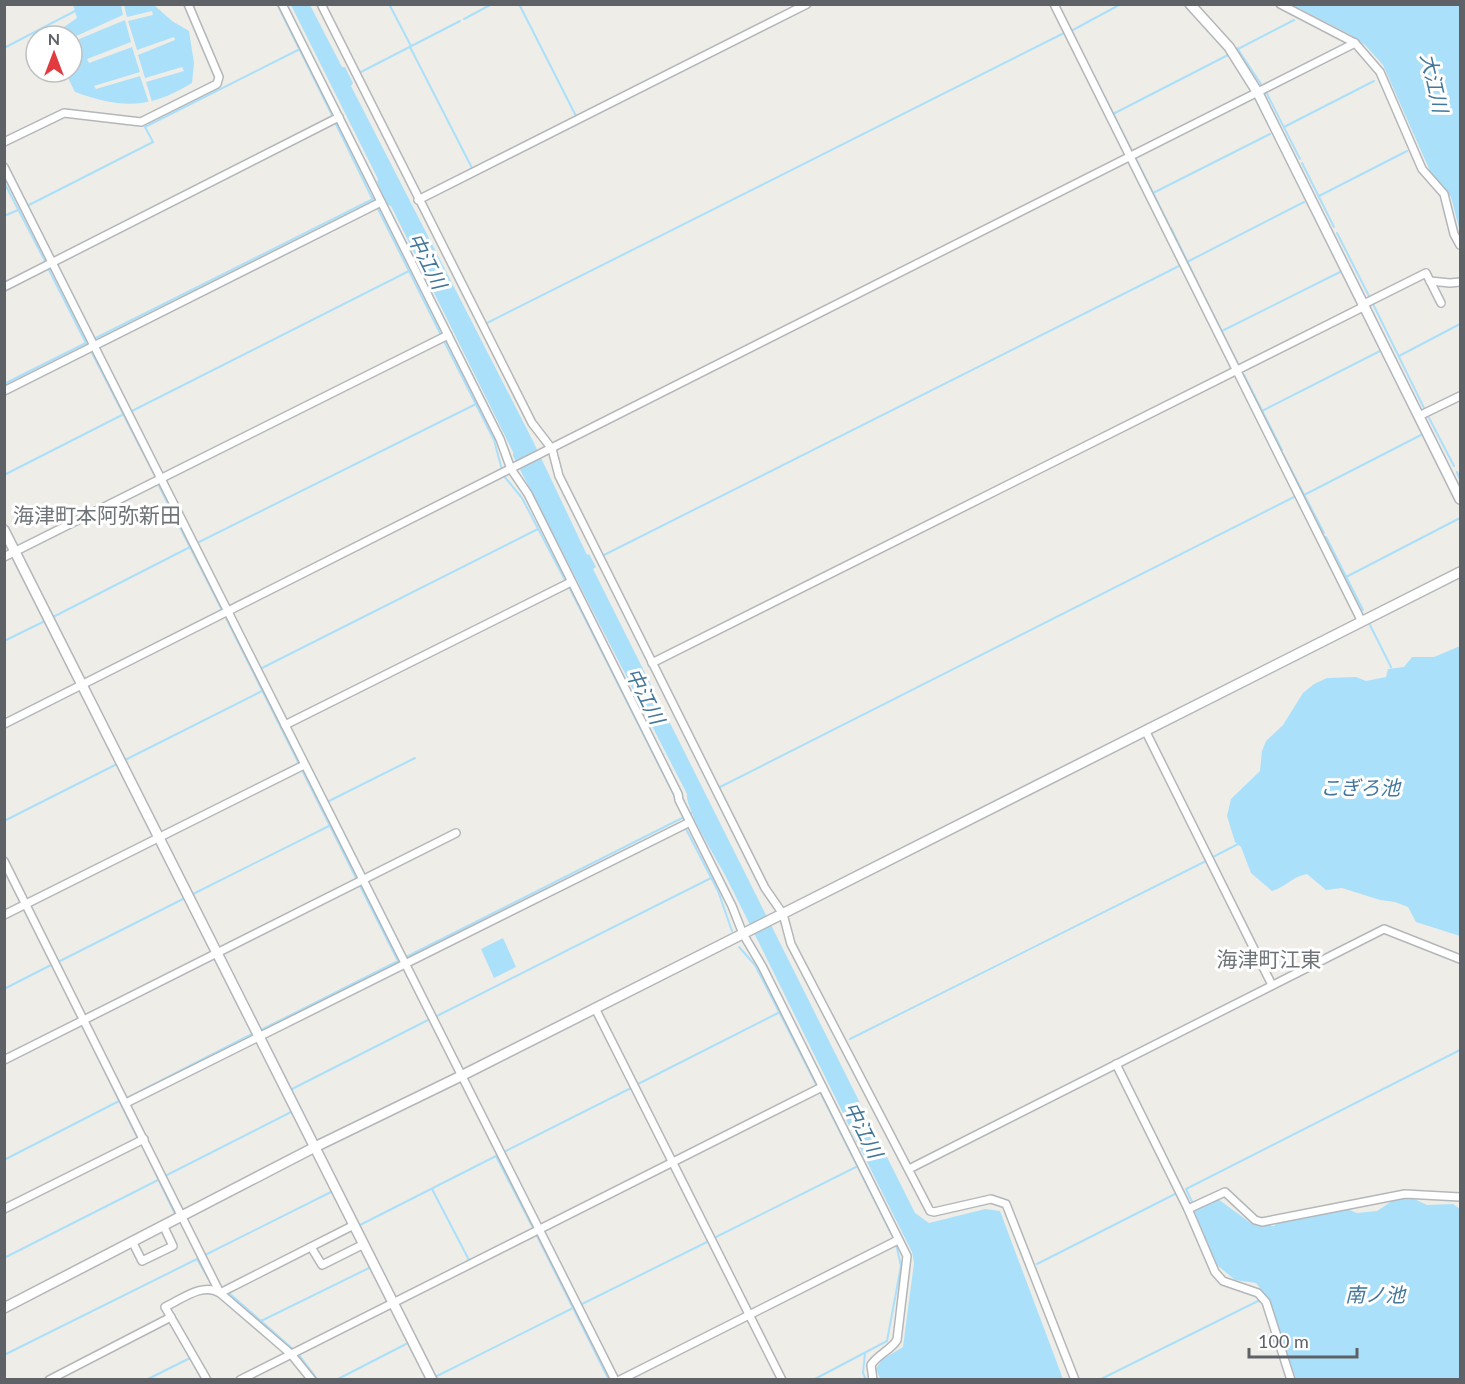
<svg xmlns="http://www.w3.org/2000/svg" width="1465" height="1384" viewBox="0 0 1465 1384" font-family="Lato,'Noto Sans JP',sans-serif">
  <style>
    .water { fill: #abe0fb }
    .pier { fill: #efede7 }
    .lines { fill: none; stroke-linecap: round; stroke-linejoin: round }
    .stream { stroke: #abe0fb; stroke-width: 2 }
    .street-casing { stroke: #b4b7ba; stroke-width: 10 }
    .secondary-casing { stroke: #b3b6ba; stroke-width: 12 }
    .street { stroke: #fff; stroke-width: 7 }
    .secondary { stroke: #fff; stroke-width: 9 }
    .labels { text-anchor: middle; stroke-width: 6; stroke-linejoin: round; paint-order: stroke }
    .water-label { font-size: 20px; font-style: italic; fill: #42779b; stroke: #fff }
    .quarter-label { font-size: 21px; fill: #6f7478; stroke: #fff }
  </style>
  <rect width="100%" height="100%" fill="#efede7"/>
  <!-- water -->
  <g class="water">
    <path d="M 73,5 L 154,5 L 172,21 L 189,31 L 194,63 L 192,83 C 149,109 122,109 75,92 L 65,72 L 72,72 L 72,36 L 51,36 L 77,18 Z"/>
    <path d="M 291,5 L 310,5 L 342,67 L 345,67 L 353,83 L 351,86 L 534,443 L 587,555 L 589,554 L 596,567 L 593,569 L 915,1213 L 929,1223 L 985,1209 L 1000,1211 L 1063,1379 L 880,1379 L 876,1368 L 883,1359 L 903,1347 L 914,1263 L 912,1252 C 849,1127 788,1000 725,875 C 716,858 685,809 687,794 L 513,456 L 513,452 L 391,206 L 388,205 L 377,182 L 378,179 Z"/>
    <polygon points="1293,5 1460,5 1460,232 1451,197 1430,171 1383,65 1366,46 1351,35"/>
    <path d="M 1460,646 L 1460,936 L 1416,922 L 1408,907 L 1395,902 L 1380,900 L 1342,888 L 1326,890 L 1307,874 C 1291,877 1286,887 1272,891 L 1251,873 L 1241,847 L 1235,842 L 1227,816 L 1231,799 L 1260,771 L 1262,751 L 1266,741 L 1283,725 L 1303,693 L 1314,684 L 1327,678 L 1356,677 L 1366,681 L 1386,677 L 1388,669 L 1404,667 L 1412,657 L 1434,657 Z"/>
    <polygon points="503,938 516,967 494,978 481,949"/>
    <polygon points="1218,1199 1252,1224 1274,1226 1278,1222 1345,1208 1357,1213 1377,1211 1395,1199 1414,1199 1427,1205 1453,1204 1460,1209 1460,1379 1296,1379 1270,1301 1256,1283 1235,1280 1217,1265 1194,1211"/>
  </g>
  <!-- pier -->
  <polygon class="pier" points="121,5 124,5 127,17 152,11 153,15 128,21 137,50 174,37 175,40 138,55 145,78 182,67 184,71 146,82 152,102 149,103 140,76 96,89 94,86 140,72 132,47 89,63 87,59 131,42 125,20 72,42 72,38 123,15"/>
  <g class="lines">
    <!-- stream -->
    <g class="stream">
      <polyline points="277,4 333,117"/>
      <polyline points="389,4 411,46"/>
      <polyline points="519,4 576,116"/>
      <polyline points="464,19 492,4"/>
      <polyline points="1071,31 1121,4"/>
      <polyline points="410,47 472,168"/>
      <polyline points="4,48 75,11"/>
      <polyline points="1237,48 1261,84"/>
      <polyline points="1238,49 1294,20"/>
      <polyline points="359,73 460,21"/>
      <polyline points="1093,74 1133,153"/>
      <polyline points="1266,92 1300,159"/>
      <polyline points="1113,114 1228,55"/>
      <polyline points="335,122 373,200"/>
      <polyline points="1284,127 1374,81"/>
      <polyline points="1136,159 1169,225"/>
      <polyline points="1302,163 1334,227"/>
      <polyline points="4,182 46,263"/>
      <polyline points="1153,193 1270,134"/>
      <polyline points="1319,196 1407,151"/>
      <polyline points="27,206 153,142 145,127 300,49"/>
      <polyline points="377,207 441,335"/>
      <polyline points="4,216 18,210"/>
      <polyline points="1171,228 1203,294"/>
      <polyline points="1337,233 1370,298"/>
      <polyline points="1187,262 1304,202"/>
      <polyline points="48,268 86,343"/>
      <polyline points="1205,298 1238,364"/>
      <polyline points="1373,304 1425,410"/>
      <polyline points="485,324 1064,33"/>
      <polyline points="1222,331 1340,272"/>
      <polyline points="443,339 494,440 502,470"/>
      <polyline points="92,353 155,476"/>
      <polyline points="1399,356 1460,324"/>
      <polyline points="1244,375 1282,450"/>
      <polyline points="4,384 377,197"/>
      <polyline points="1262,411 1380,351"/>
      <polyline points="130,412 409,271"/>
      <polyline points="1428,416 1454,466"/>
      <polyline points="1283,454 1324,533"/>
      <polyline points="1457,472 1460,479"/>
      <polyline points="4,475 122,415"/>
      <polyline points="504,476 522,498 566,582"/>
      <polyline points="158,484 222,610"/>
      <polyline points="1304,495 1421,435"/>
      <polyline points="1326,537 1363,610"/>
      <polyline points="197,543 476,404"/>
      <polyline points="602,556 1181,265"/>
      <polyline points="1346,577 1460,518"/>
      <polyline points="569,587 676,799"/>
      <polyline points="225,616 299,764"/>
      <polyline points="53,617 192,546"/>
      <polyline points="1370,625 1391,667"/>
      <polyline points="4,641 45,621"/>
      <polyline points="260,669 538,529"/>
      <polyline points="125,760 262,691"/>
      <polyline points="302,770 357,880"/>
      <polyline points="718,788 1294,497"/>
      <polyline points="327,802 415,758"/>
      <polyline points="4,821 117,764"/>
      <polyline points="686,829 718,891 732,931"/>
      <polyline points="1213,857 1238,844"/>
      <polyline points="4,870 18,897"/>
      <polyline points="359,884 398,961"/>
      <polyline points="193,894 329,826"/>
      <polyline points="739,947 755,965 817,1086"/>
      <polyline points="404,958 694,812"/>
      <polyline points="51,962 79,1019"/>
      <polyline points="58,962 185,898"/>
      <polyline points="4,989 51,965"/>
      <polyline points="435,1017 711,878"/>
      <polyline points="81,1023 138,1139"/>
      <polyline points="261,1030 400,960"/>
      <polyline points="850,1039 1208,860"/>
      <polyline points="636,1085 778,1013"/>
      <polyline points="292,1089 430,1019"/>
      <polyline points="820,1092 894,1239"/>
      <polyline points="127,1098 252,1034"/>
      <polyline points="142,1145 175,1214"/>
      <polyline points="502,1153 631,1088"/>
      <polyline points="496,1156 533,1228"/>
      <polyline points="4,1160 121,1100"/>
      <polyline points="165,1176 291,1112"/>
      <polyline points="432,1189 469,1260"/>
      <polyline points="1194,1206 1186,1189 1460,1050"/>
      <polyline points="360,1225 498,1155"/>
      <polyline points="536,1234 609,1380"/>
      <polyline points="714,1238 856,1167"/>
      <polyline points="205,1255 331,1192"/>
      <polyline points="4,1258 160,1179"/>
      <polyline points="1037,1264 1177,1193"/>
      <polyline points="229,1293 294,1350"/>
      <polyline points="580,1305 709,1241"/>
      <polyline points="261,1321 369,1268"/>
      <polyline points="865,1353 863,1373 866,1380"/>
      <polyline points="4,1355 197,1259 211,1283"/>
      <polyline points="299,1355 318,1380"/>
      <polyline points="437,1376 573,1308"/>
      <polyline points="146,1380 188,1359 191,1359 202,1380"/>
      <polyline points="336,1380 406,1344"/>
      <polyline points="813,1380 887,1341 901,1266 896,1244"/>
      <polyline points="1099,1380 1260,1300"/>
    </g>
    <!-- street casing -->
    <g class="street-casing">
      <g id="street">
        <path d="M 282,4 L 500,439 L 511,469 L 528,494 L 678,794 L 679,800 L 732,906 L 743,934 L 762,966 L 907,1256 L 897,1340 C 890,1351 878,1354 871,1365 L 873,1380"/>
        <polyline points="321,4 532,423 552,449 559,476 765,888 783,914 791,944 930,1211 934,1212 991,1199 1006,1204 1075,1380"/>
        <polyline points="1054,4 1362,622"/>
        <polyline points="1280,4 1355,43 1380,72 1422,169 1444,194 1454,234 1460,245"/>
        <polyline points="4,142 64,113 141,122 217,84 219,77 188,4"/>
        <polyline points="4,167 615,1380"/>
        <polyline points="418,200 807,4"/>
        <polyline points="1430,281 1450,283 1460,282"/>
        <polyline points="4,287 339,117"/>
        <polyline points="1362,305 1426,273 1441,303"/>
        <polyline points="4,391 381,202"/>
        <polyline points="1419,416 1460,396"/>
        <polyline points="4,557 448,335"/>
        <polyline points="652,663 1363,307"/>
        <polyline points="4,724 1355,43"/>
        <polyline points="285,725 571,582"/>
        <polyline points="1146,732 1272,985"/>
        <polyline points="4,861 220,1293 291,1354 312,1380"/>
        <polyline points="4,915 304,765"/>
        <polyline points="595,1008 782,1380"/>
        <polyline points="4,1060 456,833"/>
        <polyline points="1116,1064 1188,1209 1215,1272 1223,1281 1258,1293 1266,1302 1291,1380"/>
        <polyline points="126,1103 690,822"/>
        <polyline points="909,1169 1384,929 1460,959"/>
        <polyline points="4,1209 144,1139"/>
        <polyline points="1188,1209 1225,1192 1255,1220 1262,1222 1405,1194 1460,1197"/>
        <polyline points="132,1241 142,1261 173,1246 163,1225"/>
        <polyline points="311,1247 322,1265 364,1244"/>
        <polyline points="49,1380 171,1317"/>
        <path d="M 207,1380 L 165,1307 C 182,1299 203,1282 220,1293 L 354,1225"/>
        <polyline points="240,1380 822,1087"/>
        <polyline points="620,1380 898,1240"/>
      </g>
    </g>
    <!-- secondary casing -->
    <g class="secondary-casing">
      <g id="secondary">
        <polyline points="1190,4 1229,47 1258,93 1460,499"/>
        <polyline points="4,530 432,1380"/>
        <polyline points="4,1308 315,1147 461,1076 1460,572"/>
      </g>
    </g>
    <!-- street -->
    <use href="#street" class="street"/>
    <!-- secondary -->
    <use href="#secondary" class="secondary"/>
  </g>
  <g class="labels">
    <!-- water labels -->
    <g class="water-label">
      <text transform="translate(1434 83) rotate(77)" y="7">大江川</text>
      <text transform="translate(427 261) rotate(63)" y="7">中江川</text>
      <text transform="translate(645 696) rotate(63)" y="7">中江川</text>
      <text x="1360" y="795">こぎろ池</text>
      <text transform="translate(863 1130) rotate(63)" y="7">中江川</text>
      <text x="1375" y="1302">南ノ池</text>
    </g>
    <!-- quarter labels -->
    <g class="quarter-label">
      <text x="97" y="523">海津町本阿弥新田</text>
      <text x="1269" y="967">海津町江東</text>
    </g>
  </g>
  <!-- border -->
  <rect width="1465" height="1384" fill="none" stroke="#5e6266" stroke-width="12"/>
  <!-- north arrow -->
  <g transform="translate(54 54)"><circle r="28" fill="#ffffff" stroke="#bfc0c2" stroke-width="1.5"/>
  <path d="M0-4.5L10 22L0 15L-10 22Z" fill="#e13b3f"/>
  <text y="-9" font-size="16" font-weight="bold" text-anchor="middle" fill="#5e6266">N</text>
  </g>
  <!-- scale -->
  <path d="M1249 1348v9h108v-9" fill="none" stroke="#5e6266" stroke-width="3"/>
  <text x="1258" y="1348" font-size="18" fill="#5e6266" stroke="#ffffff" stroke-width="4.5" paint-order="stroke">100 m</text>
</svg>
